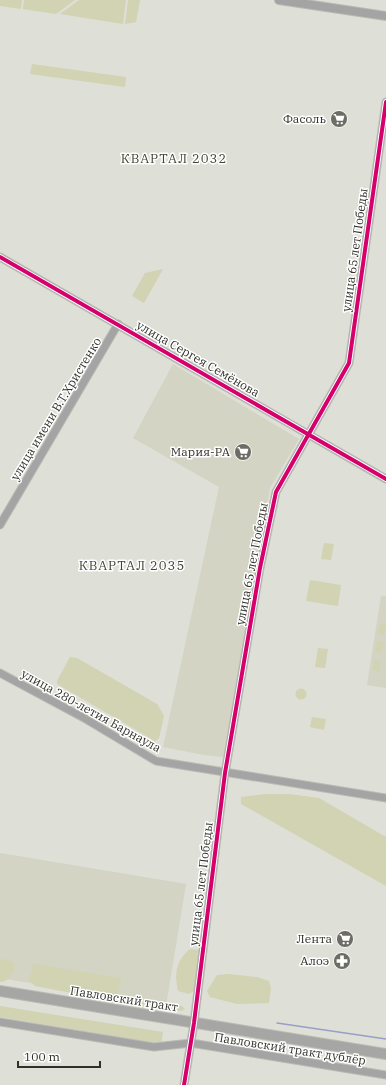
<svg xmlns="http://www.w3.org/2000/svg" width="386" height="1085" viewBox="0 0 386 1085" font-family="'IBM Plex Serif',serif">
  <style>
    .built { fill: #d3d4c4 }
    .green { fill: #d1d3b2 }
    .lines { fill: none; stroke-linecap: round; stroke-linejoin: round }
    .stream { stroke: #999fc4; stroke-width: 1.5 }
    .minor-casing { stroke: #babbb4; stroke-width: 9 }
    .tertiary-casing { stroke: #babbb4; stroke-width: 10 }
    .primary-casing { stroke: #babbb4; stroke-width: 12 }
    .minor { stroke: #a4a4a5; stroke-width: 7 }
    .tertiary { stroke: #a4a4a5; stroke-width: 8 }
    .primary { stroke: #a6a7a5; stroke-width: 10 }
    .cycleway-casing { stroke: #fff; stroke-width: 6 }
    .cycleway { stroke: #d6006c; stroke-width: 4 }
    .labels { text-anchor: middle; stroke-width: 3; stroke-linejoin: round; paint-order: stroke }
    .poi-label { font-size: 12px; fill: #30302a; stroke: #fff; text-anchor: end }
    .street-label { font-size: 12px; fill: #30302a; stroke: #fff }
    .neighbourhood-label { font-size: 13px; letter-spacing: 1px; fill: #434436; stroke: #fff }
  </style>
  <rect width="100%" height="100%" fill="#dedfd6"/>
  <!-- built -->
  <g class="built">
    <polygon points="173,364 299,439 270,488 223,757 204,755 163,747 219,487 133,438"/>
    <polygon points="381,596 386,596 386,688 367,685"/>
    <polygon points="0,853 186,884 166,1006 0,978"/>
  </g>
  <!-- green -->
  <g class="green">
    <polygon points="0,0 22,0 21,9 0,6"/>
    <polygon points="24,0 75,0 56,14 23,9"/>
    <polygon points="79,0 126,0 123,24 60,14"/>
    <polygon points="128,0 140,0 136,22 125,24"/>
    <polygon points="32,64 126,77 125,87 30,74"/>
    <polygon points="163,269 144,303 132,296 145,273"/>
    <polygon points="324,543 334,544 331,560 321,559"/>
    <polygon points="310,580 341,585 338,606 306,601"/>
    <polygon points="380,623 386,624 384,635 378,634"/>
    <polygon points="377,641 384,642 382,653 375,652"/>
    <polygon points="318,648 328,649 325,668 315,667"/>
    <polygon points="70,657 77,658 157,704 164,716 159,738 155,741 57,684 57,681"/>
    <polygon points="374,660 381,661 379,672 373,670"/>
    <circle cx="301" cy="694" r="5.5"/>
    <polygon points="312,717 326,719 324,730 310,727"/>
    <polygon points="265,794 289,794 319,798 386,837 386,886 241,804 241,797"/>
    <path d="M 190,949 L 200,950 L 196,990 L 189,994 L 178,991 C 174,973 176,961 190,949 Z"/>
    <path d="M 0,959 L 13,961 L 15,964 C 13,972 10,982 0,982 Z"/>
    <polygon points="37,964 121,978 117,999 114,1001 35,986 29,980 33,965"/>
    <polygon points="229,974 257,977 269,981 271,988 269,1003 237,1004 210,997 207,991 217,975"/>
    <polygon points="129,997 182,1006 185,1009 181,1011 131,1003 127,999"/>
    <polygon points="0,1006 163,1032 161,1044 0,1017"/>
  </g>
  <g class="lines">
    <!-- stream -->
    <polyline class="stream" points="277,1023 386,1039"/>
    <!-- minor casing -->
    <g class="minor-casing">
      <g id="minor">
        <polyline points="0,257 386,479"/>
        <polyline points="0,525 118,324"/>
        <polyline points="0,673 84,718 156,761 386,798"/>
        <polyline points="0,1022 154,1047 191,1043 386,1075"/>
        <polyline points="184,1085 194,1023 225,773 260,568 276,492 349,363 386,102"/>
      </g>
    </g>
    <!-- tertiary casing -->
    <g class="tertiary-casing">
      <polyline id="tertiary" points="279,0 386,16"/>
    </g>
    <!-- primary casing -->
    <g class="primary-casing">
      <polyline id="primary" points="0,991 386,1054"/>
    </g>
    <!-- minor -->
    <use href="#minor" class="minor"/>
    <!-- tertiary -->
    <use href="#tertiary" class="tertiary"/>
    <!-- primary -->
    <use href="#primary" class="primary"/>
    <!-- cycleway casing -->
    <g class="cycleway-casing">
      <g id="cycleway">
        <polyline points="0,257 386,479"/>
        <polyline points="184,1085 194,1023 225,773 260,568 276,492 349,363 386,102"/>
      </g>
    </g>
    <!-- cycleway -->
    <use href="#cycleway" class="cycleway"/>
  </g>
  <!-- icons -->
  <defs>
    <g id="supermarket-disc" transform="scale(0.9)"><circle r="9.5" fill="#6d6d66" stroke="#fff"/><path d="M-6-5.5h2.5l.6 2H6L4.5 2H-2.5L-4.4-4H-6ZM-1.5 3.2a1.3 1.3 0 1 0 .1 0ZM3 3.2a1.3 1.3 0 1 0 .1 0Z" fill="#fff"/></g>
    <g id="pharmacy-disc" transform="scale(0.9)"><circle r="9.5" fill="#6d6d66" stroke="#fff"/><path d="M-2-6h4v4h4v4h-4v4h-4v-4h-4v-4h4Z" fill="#fff"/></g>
  </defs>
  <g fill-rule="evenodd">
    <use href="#supermarket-disc" x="339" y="119"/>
    <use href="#supermarket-disc" x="243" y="452"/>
    <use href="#supermarket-disc" x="345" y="939"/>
    <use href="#pharmacy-disc" x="342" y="961"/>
  </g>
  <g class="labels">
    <!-- poi labels -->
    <g class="poi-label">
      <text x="326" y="123">Фасоль</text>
      <text x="230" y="456">Мария-РА</text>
      <text x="332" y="943">Лента</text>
      <text x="329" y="965">Алоэ</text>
    </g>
    <!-- street labels -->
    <g class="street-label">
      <text transform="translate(355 250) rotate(-82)" y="4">улица 65 лет Победы</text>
      <text transform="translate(198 359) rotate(30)" y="4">улица Сергея Семёнова</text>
      <text transform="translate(56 409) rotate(-59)" y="4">улица имени В.Т.Христенко</text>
      <text transform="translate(252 564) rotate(-79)" y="4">улица 65 лет Победы</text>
      <text transform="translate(91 711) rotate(29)" y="4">улица 280-летия Барнаула</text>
      <text transform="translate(201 884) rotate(-83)" y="4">улица 65 лет Победы</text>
      <text transform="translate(124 999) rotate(9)" y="4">Павловский тракт</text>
      <text transform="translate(290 1049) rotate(9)" y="4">Павловский тракт дублёр</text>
    </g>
    <!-- neighbourhood labels -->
    <g class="neighbourhood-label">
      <text x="174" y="163">КВАРТАЛ 2032</text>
      <text x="132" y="570">КВАРТАЛ 2035</text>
    </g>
  </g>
  <!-- scale -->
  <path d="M18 1061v6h82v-6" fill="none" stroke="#30302a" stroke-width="2"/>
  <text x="24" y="1061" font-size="12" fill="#30302a" stroke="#ffffff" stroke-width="3" paint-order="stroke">100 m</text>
</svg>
